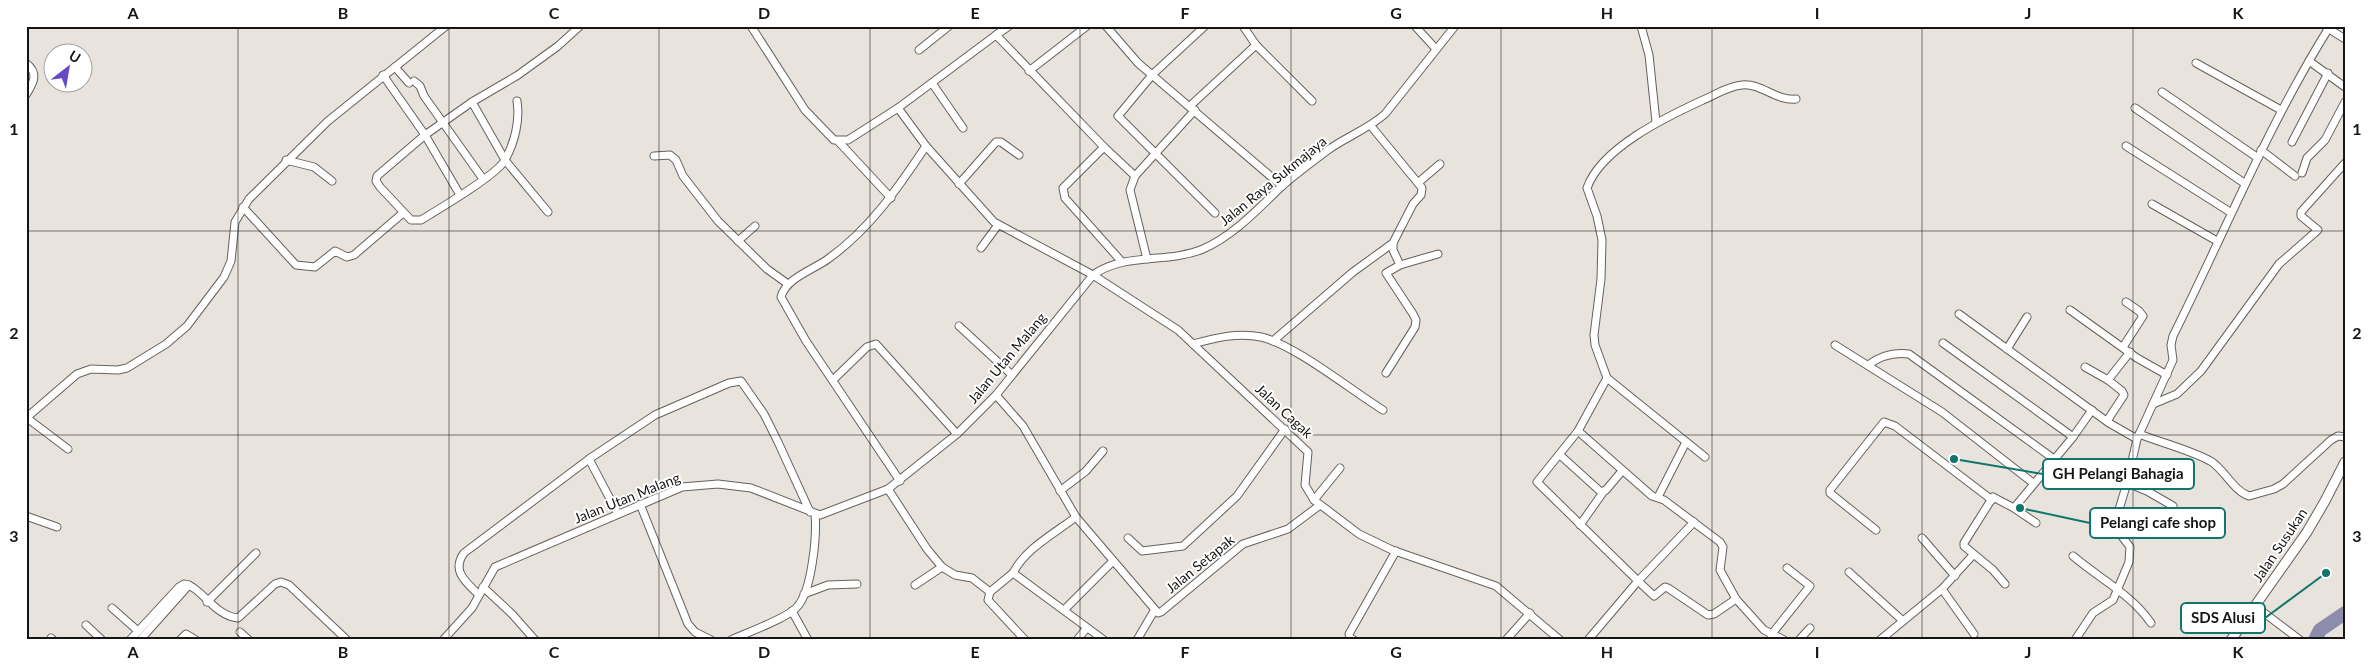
<svg xmlns="http://www.w3.org/2000/svg" width="2371" height="666" viewBox="0 0 2371 666" font-family="Lato,sans-serif">
  <style>
    .lines { fill: none; stroke-linecap: round; stroke-linejoin: round }
    .river { stroke: #8e8cad; stroke-width: 14 }
    .minor-casing { stroke: #66615d; stroke-width: 9 }
    .tertiary-casing { stroke: #66615d; stroke-width: 11 }
    .minor { stroke: #fff; stroke-width: 7 }
    .tertiary { stroke: #fff; stroke-width: 9 }
    .grid { fill: none; stroke: #161513; stroke-width: 1; stroke-opacity: 0.55 }
    .labels { text-anchor: middle; stroke-width: 4; stroke-linejoin: round; paint-order: stroke }
    .street-label { font-size: 14px; fill: #161513; stroke: #fff }
    .leader { fill: none; stroke: #0f766e; stroke-width: 2 }
    .callout-dot { fill: #0f766e; stroke: #fff; stroke-width: 2 }
    .callout { fill: #fff; stroke: #0f766e; stroke-width: 2 }
    .callout-label { font-size: 15px; text-anchor: middle; font-weight: bold; fill: #161513 }
    .neatline { fill: none; stroke: #161513; stroke-width: 2 }
    .grid-label { font-size: 16px; text-anchor: middle; font-weight: bold; fill: #161513 }
  </style>
  <rect width="100%" height="100%" fill="#e8e3dd"/>
  <g class="lines">
    <!-- river -->
    <polyline class="river" points="2315,640 2320,630 2345,613"/>
    <!-- minor casing -->
    <g class="minor-casing">
      <g id="minor">
        <polyline points="751,26 805,110 834,140 848,140 898,108"/>
        <polyline points="1106,26 1138,63 1282,186"/>
        <polyline points="1205,26 1153,74 1118,116 1215,213"/>
        <polyline points="1415,26 1436,49"/>
        <polyline points="1641,26 1649,55 1656,122"/>
        <polyline points="2326,27 2345,39"/>
        <polyline points="996,35 1009,26"/>
        <polyline points="1256,45 1312,101"/>
        <polyline points="919,50 949,26"/>
        <polyline points="2309,61 2345,87"/>
        <path d="M 26,63 C 39,73 34,82 26,95"/>
        <polyline points="2196,63 2281,110"/>
        <polyline points="395,67 409,83"/>
        <polyline points="1029,71 1087,26"/>
        <polyline points="383,75 425,135 460,195"/>
        <polyline points="414,81 420,86 424,96 483,179"/>
        <polyline points="932,83 963,128"/>
        <polyline points="2162,92 2258,158"/>
        <path d="M 472,102 L 425,135 L 377,176 L 376,181 L 380,187 L 411,220 L 421,220 C 439,209 497,175 505,160 C 515,142 520,120 517,101"/>
        <polyline points="1190,106 1256,45 1243,26"/>
        <polyline points="2135,108 2244,183"/>
        <polyline points="1195,110 1135,176 1104,147 996,35 898,108 926,146 994,222 1093,275 1178,330 1308,452 1305,485 1314,500 1359,534 1392,550 1496,586 1560,640"/>
        <polyline points="1371,126 1422,188 1421,195 1413,204 1393,243 1393,250 1400,265 1386,273 1413,314 1416,320 1415,327 1386,373"/>
        <polyline points="838,141 891,198"/>
        <polyline points="2292,142 2328,73"/>
        <polyline points="2126,146 2230,212"/>
        <polyline points="1104,147 1063,188 1065,198 1122,262"/>
        <polyline points="2261,150 2295,176"/>
        <polyline points="654,156 670,155 676,160 683,176 718,221 767,269 788,284"/>
        <polyline points="286,160 314,167 332,181"/>
        <polyline points="2302,173 2307,158 2325,140 2345,102"/>
        <polyline points="1135,176 1130,190 1147,259"/>
        <polyline points="1419,182 1440,164"/>
        <polyline points="959,184 996,142 1001,142 1019,155"/>
        <polyline points="2152,204 2217,241"/>
        <polyline points="243,207 296,265 315,267 335,251 347,257 354,255 403,213"/>
        <polyline points="548,212 505,160 472,102 518,75 558,46 580,26"/>
        <polyline points="738,241 755,226"/>
        <polyline points="981,248 998,225"/>
        <polyline points="1400,265 1438,254"/>
        <polyline points="2070,310 2137,358 2167,375"/>
        <polyline points="1959,314 2109,423 2137,439"/>
        <polyline points="959,326 1012,375"/>
        <polyline points="1273,341 1353,272 1393,243"/>
        <polyline points="1943,343 2073,437"/>
        <path d="M 1193,344 C 1215,338 1238,332 1261,337 C 1294,344 1352,391 1383,410"/>
        <polyline points="1835,345 1942,412 2033,483"/>
        <polyline points="2123,347 2143,316 2139,311 2126,302"/>
        <polyline points="2007,349 2027,317"/>
        <path d="M 1868,365 C 1880,356 1895,352 1909,354 L 2054,459"/>
        <polyline points="2085,367 2108,380"/>
        <polyline points="833,380 867,347 876,344 957,434"/>
        <polyline points="996,395 1023,426 1076,517 1158,613 1161,612 1243,544 1288,529 1320,505"/>
        <polyline points="2153,404 2177,394 2201,371 2279,264 2318,230 2301,216 2301,212 2345,163"/>
        <polyline points="26,418 77,374 91,369 118,370 127,368 166,344 187,326 224,277 231,261 235,222 249,199 328,121 446,26"/>
        <polyline points="27,418 68,449"/>
        <polyline points="2107,421 2124,395 2122,391 2108,380 2130,352"/>
        <polyline points="1578,431 1652,496 1664,500 1720,542 1723,547 1720,570 1736,599 1764,630 1784,640"/>
        <path d="M 2139,434 C 2159,442 2194,451 2212,462 C 2225,471 2234,491 2249,496 L 2274,489 L 2283,484 L 2331,440 L 2338,436 L 2345,437"/>
        <polyline points="1560,455 1601,492 1606,490 1622,471"/>
        <path d="M 1705,457 L 1607,378 L 1595,345 L 1594,335 L 1601,279 L 1602,240 L 1597,216 L 1587,188 C 1601,148 1666,117 1703,100 C 1715,95 1728,86 1742,85 C 1762,83 1775,101 1796,99"/>
        <polyline points="589,459 618,514"/>
        <path d="M 900,481 L 806,341 L 781,297 C 786,278 813,270 828,259 C 870,229 898,188 926,146"/>
        <polyline points="2127,483 2147,491 2173,506"/>
        <polyline points="888,489 927,549 942,567"/>
        <polyline points="1060,491 1086,471 1103,451"/>
        <polyline points="1658,497 1686,442"/>
        <polyline points="1314,500 1340,468"/>
        <polyline points="640,504 688,624 695,632 711,640"/>
        <polyline points="2014,508 2036,523"/>
        <polyline points="26,516 57,527"/>
        <polyline points="1694,522 1638,581 1654,596 1665,587 1668,588 1708,615 1714,614 1736,599"/>
        <polyline points="1580,525 1604,491"/>
        <polyline points="1876,530 1830,493 1830,490 1884,422 1895,426 1992,500"/>
        <polyline points="1128,538 1142,551 1183,546 1237,496 1285,429"/>
        <polyline points="1922,538 1955,576"/>
        <path d="M 2073,556 C 2100,579 2131,594 2151,623"/>
        <polyline points="1849,572 1903,621"/>
        <path d="M 1013,573 C 1025,549 1055,533 1076,517"/>
        <polyline points="2005,584 1993,570 1964,546 1964,543 1993,497 2014,508 2073,437 2092,410"/>
        <polyline points="915,585 942,567 955,575 972,578 990,592 1013,573 1104,640"/>
        <polyline points="483,587 512,614 535,640"/>
        <polyline points="1942,589 1974,634"/>
        <polyline points="990,592 988,600 1025,640"/>
        <polyline points="804,594 828,585 857,584"/>
        <path d="M 479,595 C 466,582 451,571 464,553 L 589,459 L 655,415 L 729,383 L 741,381 L 764,414 L 778,442 L 810,512"/>
        <polyline points="207,602 256,553"/>
        <polyline points="2255,606 2300,640"/>
        <polyline points="112,608 138,631"/>
        <polyline points="1064,610 1113,561"/>
        <polyline points="792,611 808,640"/>
        <polyline points="86,625 102,640"/>
        <polyline points="240,632 249,640"/>
        <polyline points="1771,635 1810,586 1787,568"/>
        <polyline points="51,638 53,640"/>
        <path d="M 130,640 L 179,587 L 184,584 C 201,586 214,616 238,618 L 275,584 L 281,582 L 289,585 L 347,640"/>
        <polyline points="140,640 189,585"/>
        <polyline points="180,640 186,634 196,640"/>
        <path d="M 443,640 L 472,608 L 495,567 L 682,487 L 718,484 L 751,488 L 820,515 L 888,489 L 957,434 L 996,395 L 1093,275 C 1125,252 1167,264 1203,249 C 1233,236 1257,210 1280,188 C 1294,175 1312,162 1328,150 C 1346,137 1368,129 1385,114 L 1455,26"/>
        <path d="M 731,640 C 746,633 788,618 797,607 C 812,591 817,535 815,514"/>
        <polyline points="1077,640 1086,629"/>
        <polyline points="1137,640 1154,611"/>
        <polyline points="1354,640 1350,638 1349,634 1396,551"/>
        <polyline points="1506,640 1530,613"/>
        <polyline points="1588,640 1638,581 1537,482 1578,431 1607,378"/>
        <polyline points="1799,640 1810,628"/>
        <polyline points="1880,640 1942,589 1973,555"/>
        <path d="M 2075,640 L 2093,613 L 2113,600 L 2129,562 L 2130,547 L 2114,526 L 2127,483 L 2137,439 L 2173,360 L 2171,345 L 2173,336 C 2225,232 2268,125 2330,26"/>
      </g>
    </g>
    <!-- tertiary casing -->
    <g class="tertiary-casing">
      <polyline id="tertiary" points="2231,640 2307,532 2325,501 2345,462"/>
    </g>
    <!-- minor -->
    <use href="#minor" class="minor"/>
    <!-- tertiary -->
    <use href="#tertiary" class="tertiary"/>
  </g>
  <!-- grid -->
  <path class="grid" d="M 238,26 L 238,640M 449,26 L 449,640M 659,26 L 659,640M 870,26 L 870,640M 1080,26 L 1080,640M 1291,26 L 1291,640M 1501,26 L 1501,640M 1712,26 L 1712,640M 1922,26 L 1922,640M 2133,26 L 2133,640M 26,231 L 2345,231M 26,435 L 2345,435"/>
  <g class="labels">
    <!-- street labels -->
    <g class="street-label">
      <text transform="translate(1273 181) rotate(-39)" y="5">Jalan Raya Sukmajaya</text>
      <text transform="translate(1007 358) rotate(-50)" y="5">Jalan Utan Malang</text>
      <text transform="translate(1284 411) rotate(43)" y="5">Jalan Cagak</text>
      <text transform="translate(627 498) rotate(-22)" y="5">Jalan Utan Malang</text>
      <text transform="translate(2280 545) rotate(-56)" y="5">Jalan Susukan</text>
      <text transform="translate(1200 564) rotate(-39)" y="5">Jalan Setapak</text>
    </g>
  </g>
  <!-- callouts -->
  <path class="leader" d="M1954 459L2043 474M2020 508L2090 523M2326 573L2265 618"/>
  <g class="callout-dot">
    <circle cx="1954" cy="459" r="5"/>
    <circle cx="2020" cy="508" r="5"/>
    <circle cx="2326" cy="573" r="5"/>
  </g>
  <g class="callout">
    <rect x="2043" y="459" width="151" height="30" rx="5"/>
    <rect x="2090" y="508" width="135" height="30" rx="5"/>
    <rect x="2181" y="603" width="84" height="30" rx="5"/>
  </g>
  <g class="callout-label">
    <text x="2118" y="479">GH Pelangi Bahagia</text>
    <text x="2158" y="528">Pelangi cafe shop</text>
    <text x="2223" y="623">SDS Alusi</text>
  </g>
  <!-- border -->
  <rect width="2371" height="666" fill="none" stroke="#ffffff" stroke-width="55"/>
  <!-- north arrow -->
  <g transform="translate(68 68) rotate(31)"><circle r="24" fill="#ffffff" stroke="#a2a1a1"/>
  <path d="M0-4L9 19L0 12L-9 19Z" fill="#654ac3"/>
  <text y="-8" font-size="14" font-weight="bold" text-anchor="middle" fill="#161513">U</text>
  </g>
  <rect x="28" y="28" width="2316" height="610" class="neatline"/>
  <g class="grid-label">
    <text x="133" y="19">A</text>
    <text x="343" y="19">B</text>
    <text x="554" y="19">C</text>
    <text x="764" y="19">D</text>
    <text x="975" y="19">E</text>
    <text x="1185" y="19">F</text>
    <text x="1396" y="19">G</text>
    <text x="1607" y="19">H</text>
    <text x="1817" y="19">I</text>
    <text x="2028" y="19">J</text>
    <text x="2238" y="19">K</text>
    <text x="14" y="135">1</text>
    <text x="2357" y="135">1</text>
    <text x="14" y="339">2</text>
    <text x="2357" y="339">2</text>
    <text x="14" y="542">3</text>
    <text x="2357" y="542">3</text>
    <text x="133" y="658">A</text>
    <text x="343" y="658">B</text>
    <text x="554" y="658">C</text>
    <text x="764" y="658">D</text>
    <text x="975" y="658">E</text>
    <text x="1185" y="658">F</text>
    <text x="1396" y="658">G</text>
    <text x="1607" y="658">H</text>
    <text x="1817" y="658">I</text>
    <text x="2028" y="658">J</text>
    <text x="2238" y="658">K</text>
  </g>
</svg>
